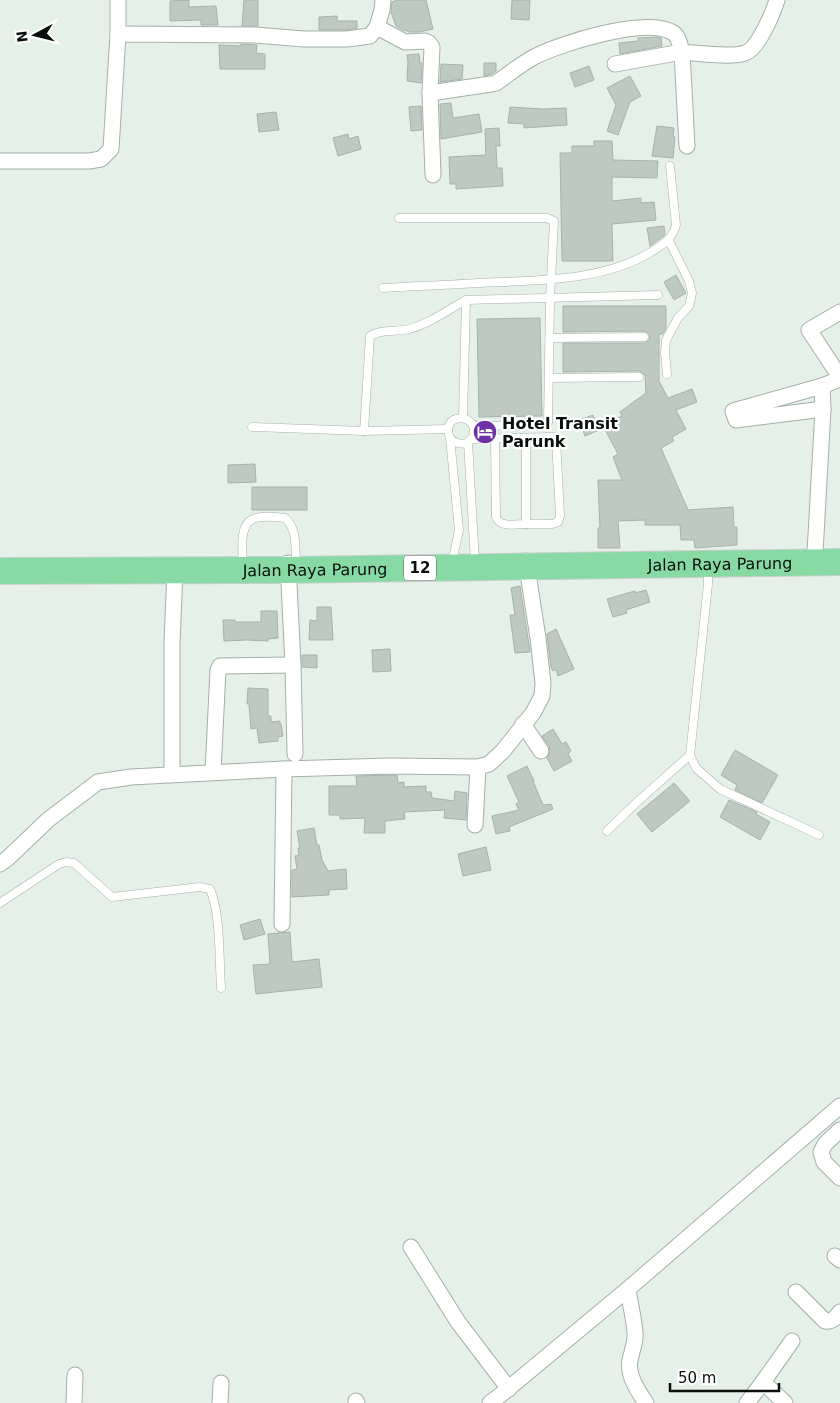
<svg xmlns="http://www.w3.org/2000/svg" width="840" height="1403" viewBox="0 0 840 1403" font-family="'DejaVu Sans',sans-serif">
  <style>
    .building { fill: #becac1; stroke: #a7b2aa }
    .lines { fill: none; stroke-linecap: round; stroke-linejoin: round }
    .service-casing { stroke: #a4b0a7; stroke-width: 9 }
    .minor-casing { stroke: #a4b0a7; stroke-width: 17 }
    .trunk-casing { stroke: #cecfce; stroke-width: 28 }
    .service { stroke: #fff; stroke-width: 8 }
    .minor { stroke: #fff; stroke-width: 15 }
    .trunk { stroke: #88daa4; stroke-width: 26 }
    .labels { text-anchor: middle; stroke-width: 4.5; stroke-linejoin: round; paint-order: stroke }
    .shield { fill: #fff; stroke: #545655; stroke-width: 1 }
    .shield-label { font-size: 15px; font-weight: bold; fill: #0a0e0c }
    .poi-label { font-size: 16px; font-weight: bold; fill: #0a0e0c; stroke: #fff; text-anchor: start }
    .street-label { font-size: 16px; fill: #0a0e0c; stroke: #fff }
  </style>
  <rect width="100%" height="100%" fill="#e5f1e8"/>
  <!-- building -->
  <g class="building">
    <polygon points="189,0 189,7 216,6 218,25 201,25 201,20 170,21 170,1"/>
    <polygon points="244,0 258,0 258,26 242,26"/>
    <polygon points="395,0 426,0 433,29 419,32 408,32 407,30 405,31 396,26 391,12 392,2 395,1"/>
    <polygon points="512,0 530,0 529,20 511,19"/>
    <polygon points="337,16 337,21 357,21 357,28 346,30 319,30 319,17"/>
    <polygon points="657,37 661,38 662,46 620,54 619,43 638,41 638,38"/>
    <polygon points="241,44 257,45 256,53 265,54 265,69 220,69 219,45 241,46"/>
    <polygon points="419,54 420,63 422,63 421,83 407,81 408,61 407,55"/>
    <polygon points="484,63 496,63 496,71 492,74 484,76"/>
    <polygon points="441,64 463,65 462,79 440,82"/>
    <polygon points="589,66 594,80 575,87 570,73"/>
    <polygon points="630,76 641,96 630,102 618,135 607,131 616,105 607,88"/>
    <polygon points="451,103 453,118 479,114 482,132 441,139 440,104"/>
    <polygon points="421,106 422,130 411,131 409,107"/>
    <polygon points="510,107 543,109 566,108 567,125 524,128 524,124 508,123"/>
    <polygon points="276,112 279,130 259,132 257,114"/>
    <polygon points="657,126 674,128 673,136 675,137 673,158 652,156"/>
    <polygon points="499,128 500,146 496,146 497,168 502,168 503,186 456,189 456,184 450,184 449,157 486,155 485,129"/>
    <polygon points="348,134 349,139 358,136 361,149 338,156 333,138"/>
    <polygon points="594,141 612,141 613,160 658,161 657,178 612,177 612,201 641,198 641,203 654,202 656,220 612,224 613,261 562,261 560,153 572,153 572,146 594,146"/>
    <polygon points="664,226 665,235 650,246 647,228"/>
    <polygon points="676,275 686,293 674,300 664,282"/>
    <polygon points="563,306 666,306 666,328 663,334 659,334 659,381 668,398 692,389 697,402 676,410 686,429 672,437 674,441 661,448 688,510 733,507 734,527 737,527 737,545 695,548 694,540 681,540 680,525 645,525 645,520 618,521 620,548 598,548 598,528 600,528 598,480 622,480 613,457 618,454 603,426 622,416 620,412 646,393 645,375 639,371 563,372 563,343 644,343 649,340 650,336 647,332 644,331 563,332"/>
    <polygon points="540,318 542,416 479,417 477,319"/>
    <polygon points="593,415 599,430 585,436 579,420"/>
    <polygon points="255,464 256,482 228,483 228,465"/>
    <rect x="252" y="487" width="55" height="23"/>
    <polygon points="520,586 530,652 515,653 510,615 515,615 511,588"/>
    <polygon points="646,590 650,602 626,610 627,613 613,617 607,599 635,591 635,593"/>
    <polygon points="317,607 331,607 333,640 309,640 310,620 317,621"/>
    <polygon points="261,611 277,611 278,638 268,639 268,641 247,640 224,641 223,620 235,620 235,622 261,622"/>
    <polygon points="556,629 574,669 558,676 556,669 553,671 551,667 547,634"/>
    <polygon points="390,649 391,671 373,672 372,650"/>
    <polygon points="302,655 317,655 317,668 302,667"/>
    <polygon points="248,688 268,689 268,716 271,716 271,722 280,721 280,724 281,724 283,736 278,737 278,741 259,743 257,728 251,729 249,704 247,704"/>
    <polygon points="553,729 562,744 566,742 571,751 568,754 572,761 554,771 547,758 550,751 549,746 542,736"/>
    <polygon points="735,750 778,775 762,803 735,790 737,785 721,775"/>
    <polygon points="527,766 534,781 533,781 543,805 551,804 553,809 509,827 510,831 496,834 492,816 519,810 516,804 519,802 507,776"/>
    <polygon points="397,775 398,783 404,782 404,787 426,786 426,792 431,792 432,798 454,801 455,791 467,793 466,820 444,818 445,810 404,812 405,819 385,821 385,833 364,833 365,818 340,819 340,815 329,815 329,786 357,786 356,776"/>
    <polygon points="674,783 690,801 652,832 637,814"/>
    <polygon points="729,800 757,812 756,814 770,822 760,840 720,817"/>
    <polygon points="314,828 317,845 319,845 322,860 328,871 346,869 347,889 329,890 329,895 292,897 292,870 297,869 295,856 299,855 298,848 300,848 297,831"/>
    <polygon points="486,847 491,870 463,876 458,854"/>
    <polygon points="260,919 265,934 244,940 240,925"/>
    <polygon points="290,932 292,962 319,959 322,987 256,994 253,965 270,964 268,934"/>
  </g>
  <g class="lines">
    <!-- service casing -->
    <g class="service-casing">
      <g id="service">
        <polyline points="399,218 547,218 554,221 550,299 548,423 544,425 473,426"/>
        <path d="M 383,288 C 415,286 447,285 479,283 C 535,280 602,282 651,252 C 663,244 672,240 676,225 L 670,166"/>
        <polyline points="466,300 658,295"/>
        <polyline points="550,338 644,337"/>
        <polyline points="667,374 665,353 666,340 678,318 689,306 692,293 689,281 669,241"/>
        <polyline points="549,378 639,377"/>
        <polyline points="252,427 364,431 448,429"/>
        <path d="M 364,431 L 370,336 C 380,329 397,332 409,329 C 429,324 448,310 466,300 L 463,418"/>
        <path d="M 450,438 C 456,445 469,447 473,436 C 481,413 439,411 450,438 L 459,530 L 452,563"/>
        <path d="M 495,438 L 496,517 C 500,528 516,524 526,524 L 526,438"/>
        <polyline points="471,439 554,437 556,439 560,516 558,522 552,524 526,524"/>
        <polyline points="468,442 475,562"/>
        <path d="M 243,567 C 243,554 238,525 253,519 C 263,515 275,517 285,518 C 297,529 295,544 296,559"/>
        <polyline points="708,568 708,584 690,755 696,768 720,789 819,835"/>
        <polyline points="607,831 636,803 690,755"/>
        <path d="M 0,903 L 59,864 L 66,862 L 74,863 L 112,897 L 200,887 L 210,889 C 221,915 219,960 221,988"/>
      </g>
    </g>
    <!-- minor casing -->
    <g class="minor-casing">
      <g id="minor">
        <polyline points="118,0 118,34"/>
        <polyline points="383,0 382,10 377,27 405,42 425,41 429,43 432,47 430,93 433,175"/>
        <polyline points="615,64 682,52 687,146"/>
        <path d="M 430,93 L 491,84 L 496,83 C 509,74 521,64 534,57 C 561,43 645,17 672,32 C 679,36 680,45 682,52 C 697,53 731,58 745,53 C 758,49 773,13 777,0"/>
        <polyline points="0,161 89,161 101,159 111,149 118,34 255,35 304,39 347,39 370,36 377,27"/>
        <polyline points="840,312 809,330 840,377"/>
        <polyline points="823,409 736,420 733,411 822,386 840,379"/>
        <polyline points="815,553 823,409 822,386"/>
        <polyline points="288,563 293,665 295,754"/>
        <polyline points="523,724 541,751"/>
        <polyline points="213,772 218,670 220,666 293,665"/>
        <polyline points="172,774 172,643 175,570"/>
        <polyline points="475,825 478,767"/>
        <polyline points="0,864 8,858 49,819 98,782 131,777 284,769 389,766 478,767 489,764 503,751 533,713 542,696 543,683 538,638 526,561"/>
        <polyline points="282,924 284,769"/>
        <polyline points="840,1130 825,1144 821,1152 824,1162 840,1178"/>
        <polyline points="411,1247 458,1322 509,1389"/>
        <polyline points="835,1256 840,1260"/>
        <path d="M 628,1289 C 630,1304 634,1318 635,1333 C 636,1342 632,1350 630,1360 C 627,1375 638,1391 646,1403"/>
        <path d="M 796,1292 L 825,1321 C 833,1322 835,1318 840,1312"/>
        <polyline points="763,1382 785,1403"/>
        <polyline points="356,1401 357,1403"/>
        <polyline points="74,1403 75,1375"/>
        <polyline points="220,1403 221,1383"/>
        <polyline points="490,1403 503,1393 628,1289 840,1106"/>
        <polyline points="747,1403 763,1382 792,1341"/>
      </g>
    </g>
    <!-- trunk casing -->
    <g class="trunk-casing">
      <g id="trunk">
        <path id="s1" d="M 0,571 L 288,570 L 840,562"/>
      </g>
    </g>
    <!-- service -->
    <use href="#service" class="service"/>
    <!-- minor -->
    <use href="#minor" class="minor"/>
    <!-- trunk -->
    <use href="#trunk" class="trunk"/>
  </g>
  <!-- icons -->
  <defs>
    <g id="hotel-disc" transform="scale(1.25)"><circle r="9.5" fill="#6e32a8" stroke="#fff"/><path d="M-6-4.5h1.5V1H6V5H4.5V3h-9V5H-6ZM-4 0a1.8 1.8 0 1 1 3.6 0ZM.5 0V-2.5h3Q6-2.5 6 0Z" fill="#fff"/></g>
  </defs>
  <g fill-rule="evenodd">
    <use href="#hotel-disc" x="485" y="432"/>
  </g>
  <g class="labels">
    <!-- shield labels -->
    <rect class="shield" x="404" y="555.5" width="32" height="25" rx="4"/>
    <g class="shield-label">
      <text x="420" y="573">12</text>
    </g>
    <!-- poi labels -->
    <g class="poi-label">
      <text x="502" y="429">Hotel Transit<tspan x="502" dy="18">Parunk</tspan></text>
    </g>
    <!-- street labels -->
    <g class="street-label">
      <text dy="6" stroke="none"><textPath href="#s1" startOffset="720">Jalan Raya Parung</textPath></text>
      <text dy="6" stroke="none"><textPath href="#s1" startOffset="315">Jalan Raya Parung</textPath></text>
    </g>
  </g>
  <!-- north arrow -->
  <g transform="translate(35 35) rotate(263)" stroke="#ffffff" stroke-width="4" paint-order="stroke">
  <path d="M0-4L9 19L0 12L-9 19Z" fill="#0a0e0c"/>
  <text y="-8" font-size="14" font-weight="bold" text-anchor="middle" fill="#0a0e0c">N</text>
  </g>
  <!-- scale -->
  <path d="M670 1383v8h109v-8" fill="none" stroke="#0a0e0c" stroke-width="2.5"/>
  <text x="678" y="1383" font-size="15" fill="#0a0e0c" stroke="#ffffff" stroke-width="4" paint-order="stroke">50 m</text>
</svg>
